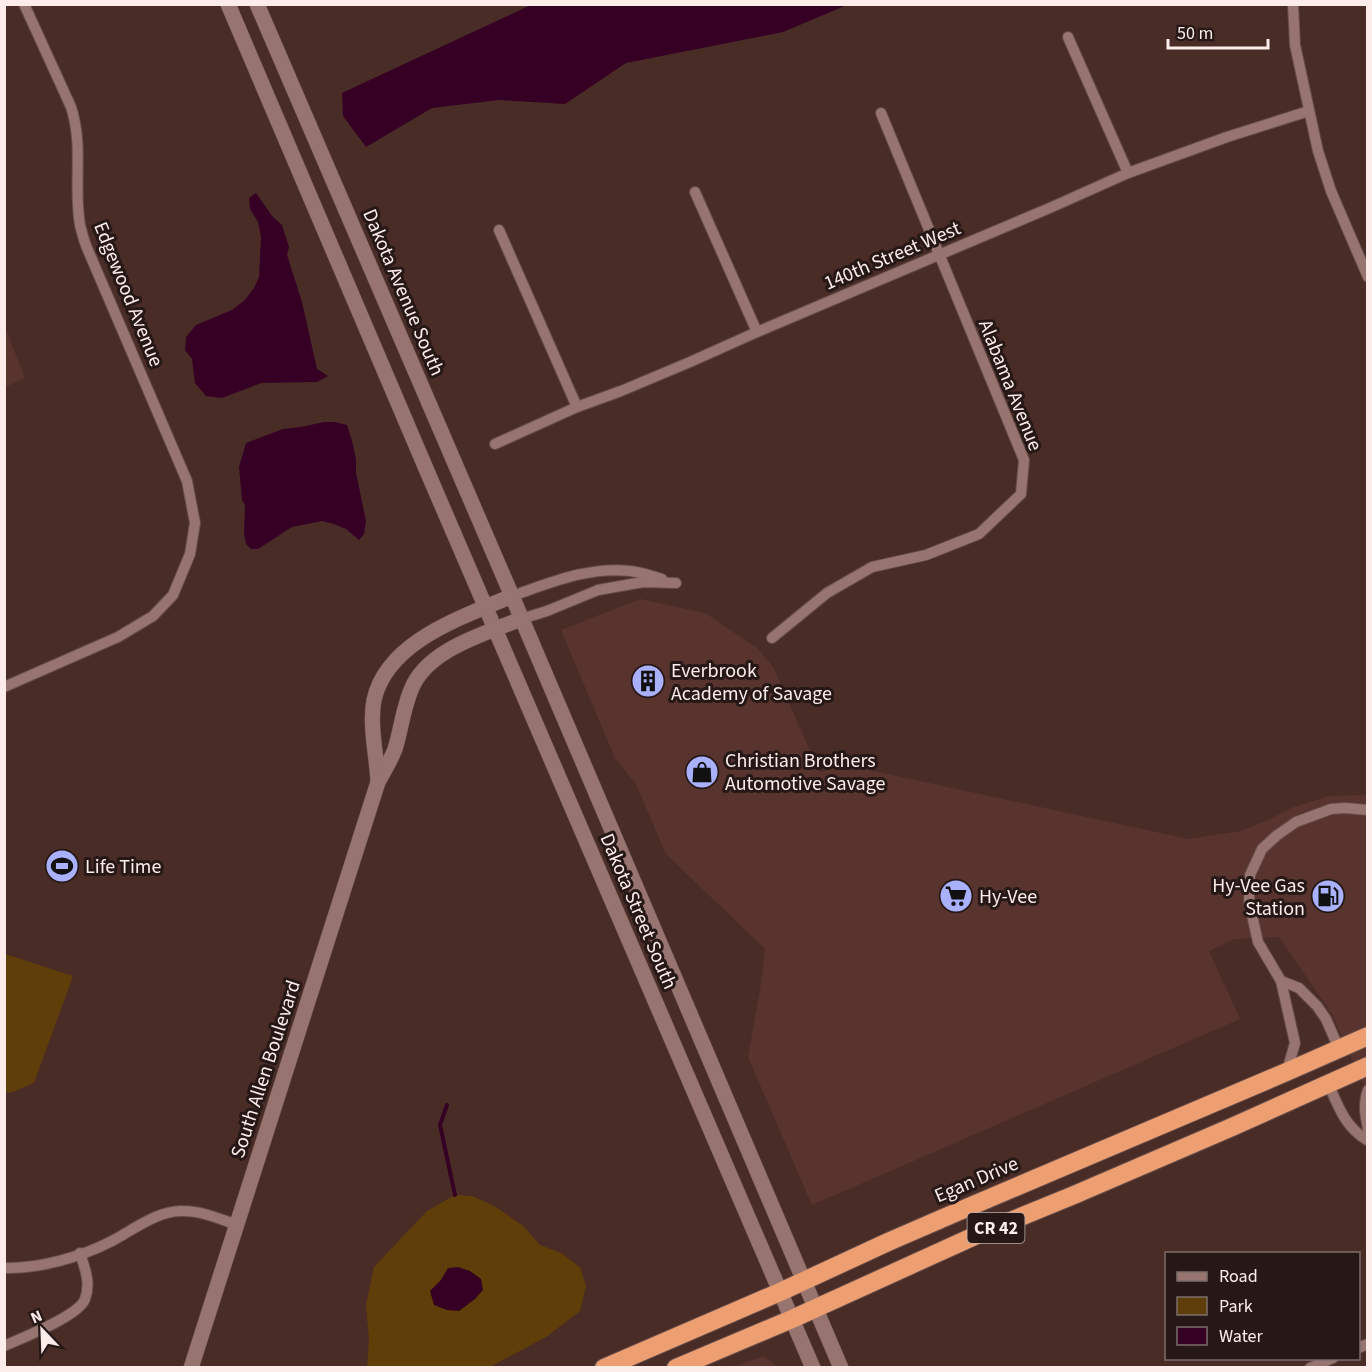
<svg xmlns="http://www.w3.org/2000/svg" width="1372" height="1372" viewBox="0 0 1372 1372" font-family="'Source Sans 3',sans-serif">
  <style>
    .built { fill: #59342f }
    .green { fill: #603e09; fill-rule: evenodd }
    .water { fill: #350024 }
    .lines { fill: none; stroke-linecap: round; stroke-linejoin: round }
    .stream { stroke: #350024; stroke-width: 4 }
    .street-casing { stroke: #654c49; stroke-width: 12 }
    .secondary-casing { stroke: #654c49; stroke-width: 16 }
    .highway-casing { stroke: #654c49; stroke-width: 20 }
    .street { stroke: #97746f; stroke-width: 10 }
    .secondary { stroke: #97746f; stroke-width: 15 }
    .highway { stroke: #ee9f72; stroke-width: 18 }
    .labels { text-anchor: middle; stroke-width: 6; stroke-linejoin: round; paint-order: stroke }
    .shield { fill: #261816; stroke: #bcadaa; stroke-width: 1.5 }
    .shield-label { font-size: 18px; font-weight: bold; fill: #fdedea }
    .street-label { font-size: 20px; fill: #fdedea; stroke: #261816 }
    .poi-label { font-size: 20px; fill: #fdedea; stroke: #261816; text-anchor: start }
  </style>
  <rect width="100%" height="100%" fill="#4a2c27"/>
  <!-- built -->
  <g class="built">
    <polygon points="5,328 25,378 5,387 4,387"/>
    <polygon points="640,599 705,613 757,648 773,667 820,773 841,764 1188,839 1241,831 1268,820 1291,808 1329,796 1367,795 1367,1093 1332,1014 1279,937 1235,939 1209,951 1240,1019 812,1205 748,1057 760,991 765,949 666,854 636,784 615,758 561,630"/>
    <polygon points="764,1356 778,1367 733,1367"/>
  </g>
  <!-- green -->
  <g class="green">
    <polygon points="5,954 73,976 34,1083 10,1093 4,1091"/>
    <path d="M 455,1195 L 472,1196 L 496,1207 L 523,1226 L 540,1245 L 561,1253 L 580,1267 L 586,1286 L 580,1311 L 546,1337 L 490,1367 L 367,1367 L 369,1339 L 366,1305 L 374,1267 L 427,1211 ZM 441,1280 L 475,1299 L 467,1304 L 430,1291 Z"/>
  </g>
  <!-- water -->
  <g class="water">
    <polygon points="531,5 531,4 847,5 783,32 626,63 565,104 499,100 432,108 366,147 343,116 342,93"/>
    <polygon points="256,193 272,216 282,225 289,247 287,255 302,302 317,369 328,376 317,382 261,383 222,398 206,396 195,383 192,359 185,350 186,337 196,325 232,310 245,300 254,288 259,277 261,237 258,222 250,209 249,198"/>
    <polygon points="324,422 335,422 347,425 352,441 356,459 356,473 366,521 364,534 359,540 346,529 334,524 322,521 292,527 258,549 251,549 246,544 244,533 245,505 242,500 239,467 246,443 283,429 301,427"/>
    <polygon points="458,1267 470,1271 481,1279 483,1290 475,1299 459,1311 447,1310 434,1305 430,1291 441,1280 448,1268"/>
  </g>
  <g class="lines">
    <!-- stream -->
    <polyline class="stream" points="447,1105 440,1125 455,1195"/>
    <!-- street casing -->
    <g class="street-casing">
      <g id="street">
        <polyline points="1293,4 1295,45 1318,151 1331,191 1368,277"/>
        <polyline points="1068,37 1128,173"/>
        <polyline points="695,192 757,332"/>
        <polyline points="499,230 577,407"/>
        <polyline points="495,444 577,407 621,391 690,362 757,332 1052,207 1128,173 1227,137 1309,111"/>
        <path d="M 512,596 C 550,583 589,566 630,571 C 641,572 652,576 662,579"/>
        <polyline points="521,619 547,611 598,590 643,582 676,583"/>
        <polyline points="772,638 827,593 872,567 926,555 979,534 1021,494 1024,460 881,113"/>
        <path d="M 4,687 L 118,637 L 153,616 L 173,595 L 190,554 L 195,523 L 187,481 L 87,248 C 84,241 82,233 80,225 C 73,185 84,147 71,107 L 24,4"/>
        <polyline points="1281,981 1258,942 1249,902 1250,875 1262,849 1276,836 1296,822 1331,809 1345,808 1368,810"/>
        <polyline points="1284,1073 1289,1064 1295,1043 1281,981 1299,988 1317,1006 1326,1019 1339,1049"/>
        <path d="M 1328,1083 C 1338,1106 1345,1127 1367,1140 L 1368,1133"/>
        <path d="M 1368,1090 C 1363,1103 1365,1115 1368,1129"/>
        <path d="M 4,1268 C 39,1269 81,1257 112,1241 C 133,1230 158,1210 183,1211 C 202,1211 220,1219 237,1225"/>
        <path d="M 4,1346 C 22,1338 79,1316 85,1299 C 91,1283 85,1269 80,1253"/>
        <polyline points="1358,1348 1368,1344"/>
        <polyline points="1310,1368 1333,1358"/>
      </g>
    </g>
    <!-- secondary casing -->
    <g class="secondary-casing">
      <g id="secondary">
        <polyline points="228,4 427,471 813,1368"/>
        <polyline points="257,4 512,596 841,1368"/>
        <path d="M 378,782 C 377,756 369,726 374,700 C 387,641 463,617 512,596"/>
        <path d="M 191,1368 L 378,782 C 384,771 391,760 395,749 C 401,730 403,709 411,690 C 426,650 484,634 521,619"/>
      </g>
    </g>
    <!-- highway casing -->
    <g class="highway-casing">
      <g id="highway">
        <polyline points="604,1368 780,1292 888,1242 971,1206 1284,1073 1368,1036"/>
        <polyline points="676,1368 792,1319 979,1234 1074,1195 1232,1127 1368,1066"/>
      </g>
    </g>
    <!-- street -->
    <use href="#street" class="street"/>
    <!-- secondary -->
    <use href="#secondary" class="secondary"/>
    <!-- highway -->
    <use href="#highway" class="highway"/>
  </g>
  <!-- icons -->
  <defs>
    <g id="building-disc" transform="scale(1.725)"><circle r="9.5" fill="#a9b0fc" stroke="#261816"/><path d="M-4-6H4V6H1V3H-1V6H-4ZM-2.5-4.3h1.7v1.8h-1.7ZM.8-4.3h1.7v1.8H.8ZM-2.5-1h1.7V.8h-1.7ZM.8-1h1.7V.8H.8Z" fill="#111"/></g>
    <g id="shop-disc" transform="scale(1.725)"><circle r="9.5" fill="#a9b0fc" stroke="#261816"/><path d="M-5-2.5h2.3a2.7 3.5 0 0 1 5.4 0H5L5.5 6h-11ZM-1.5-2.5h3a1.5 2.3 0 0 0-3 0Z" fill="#111"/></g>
    <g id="stadium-disc" transform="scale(1.725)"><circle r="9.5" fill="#a9b0fc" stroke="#261816"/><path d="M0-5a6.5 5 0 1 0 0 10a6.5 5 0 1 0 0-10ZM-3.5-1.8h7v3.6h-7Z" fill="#111"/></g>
    <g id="supermarket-disc" transform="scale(1.725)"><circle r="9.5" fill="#a9b0fc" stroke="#261816"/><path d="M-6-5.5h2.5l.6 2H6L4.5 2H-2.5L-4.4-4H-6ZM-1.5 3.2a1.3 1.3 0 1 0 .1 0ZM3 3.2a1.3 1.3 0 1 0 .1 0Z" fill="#111"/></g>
    <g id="fuel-disc" transform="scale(1.725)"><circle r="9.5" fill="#a9b0fc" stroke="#261816"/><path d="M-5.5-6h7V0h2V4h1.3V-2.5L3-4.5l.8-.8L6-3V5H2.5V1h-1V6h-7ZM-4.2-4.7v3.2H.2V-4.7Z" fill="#111"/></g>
  </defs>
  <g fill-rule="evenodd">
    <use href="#building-disc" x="648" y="681"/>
    <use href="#shop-disc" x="702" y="772"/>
    <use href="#stadium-disc" x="62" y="866"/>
    <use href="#supermarket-disc" x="956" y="896"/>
    <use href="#fuel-disc" x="1328" y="896"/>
  </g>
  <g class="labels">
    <!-- shield labels -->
    <rect class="shield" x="967.5" y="1213" width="57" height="30" rx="4.5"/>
    <g class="shield-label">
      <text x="996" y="1234">CR 42</text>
    </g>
    <!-- street labels -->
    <g class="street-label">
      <text transform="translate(892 255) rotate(-23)" y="7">140th Street West</text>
      <text transform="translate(404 292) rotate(67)" y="7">Dakota Avenue South</text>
      <text transform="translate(129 294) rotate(68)" y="7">Edgewood Avenue</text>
      <text transform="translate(1011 385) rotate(68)" y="7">Alabama Avenue</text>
      <text transform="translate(639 911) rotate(67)" y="7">Dakota Street South</text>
      <text transform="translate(265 1069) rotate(-72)" y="7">South Allen Boulevard</text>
      <text transform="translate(976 1179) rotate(-23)" y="7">Egan Drive</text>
    </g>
    <!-- poi labels -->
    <g class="poi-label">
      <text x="671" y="677">Everbrook<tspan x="671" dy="23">Academy of Savage</tspan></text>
      <text x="725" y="767">Christian Brothers<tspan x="725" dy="23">Automotive Savage</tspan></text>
      <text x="85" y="873">Life Time</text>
      <text x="1305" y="892" text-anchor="end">Hy-Vee Gas<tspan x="1305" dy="23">Station</tspan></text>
      <text x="979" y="903">Hy-Vee</text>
    </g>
  </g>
  <!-- border -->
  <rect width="1372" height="1372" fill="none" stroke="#fdedea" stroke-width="12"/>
  <!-- legend -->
  <rect x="1165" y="1252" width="195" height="108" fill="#261816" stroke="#7c6d6b" stroke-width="1.5"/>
  <rect x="1177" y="1272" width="30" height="9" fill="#97746f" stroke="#7c6d6b" stroke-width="1.5"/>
  <text x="1219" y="1282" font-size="18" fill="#fdedea">Road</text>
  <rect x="1177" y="1297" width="30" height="18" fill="#603e09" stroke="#7c6d6b" stroke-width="1.5"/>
  <text x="1219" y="1312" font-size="18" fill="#fdedea">Park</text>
  <rect x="1177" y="1327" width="30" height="18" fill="#350024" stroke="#7c6d6b" stroke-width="1.5"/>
  <text x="1219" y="1342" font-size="18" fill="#fdedea">Water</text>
  <!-- north arrow -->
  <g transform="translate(42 1330) rotate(337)" stroke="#261816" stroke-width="4.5" paint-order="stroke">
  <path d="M0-4.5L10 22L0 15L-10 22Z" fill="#fdedea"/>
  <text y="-9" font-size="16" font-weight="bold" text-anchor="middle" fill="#fdedea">N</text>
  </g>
  <!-- scale -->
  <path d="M1168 39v9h100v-9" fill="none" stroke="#fdedea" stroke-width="3"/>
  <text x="1177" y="39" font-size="18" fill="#fdedea" stroke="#261816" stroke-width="4.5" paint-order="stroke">50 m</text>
</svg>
